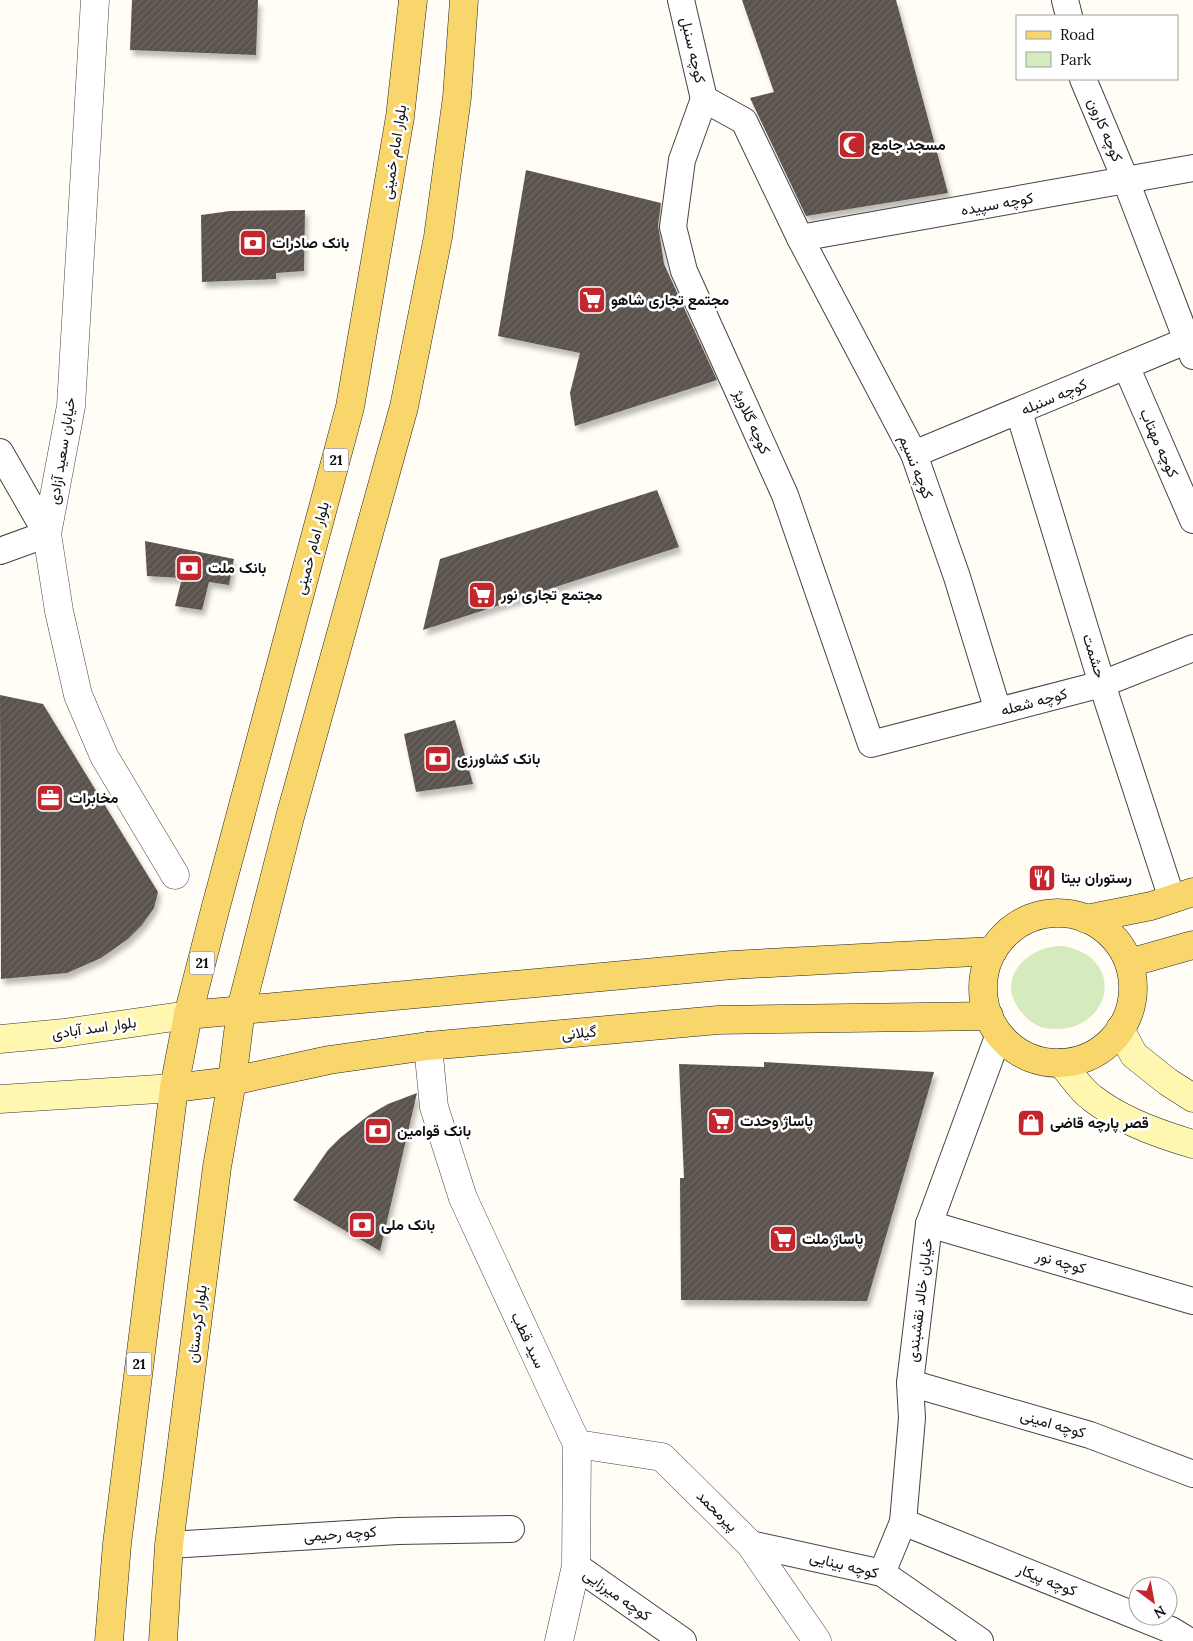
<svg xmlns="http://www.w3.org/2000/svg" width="1193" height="1641" viewBox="0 0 1193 1641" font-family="Lora,Vazirmatn,serif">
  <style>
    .green { fill: #d5ebbd }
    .building { fill: url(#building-hatch); filter: url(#shadow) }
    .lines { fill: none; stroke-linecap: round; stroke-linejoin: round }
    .minor-casing { stroke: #444; stroke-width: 28 }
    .tertiary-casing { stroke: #444; stroke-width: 29 }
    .secondary-casing { stroke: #333; stroke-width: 29 }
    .primary-casing { stroke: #222; stroke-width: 29 }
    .minor { stroke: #fff; stroke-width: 26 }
    .tertiary { stroke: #fff; stroke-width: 28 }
    .secondary { stroke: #fff6b0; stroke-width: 28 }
    .primary { stroke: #f9d66b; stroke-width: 28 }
    .labels { text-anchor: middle; stroke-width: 5; stroke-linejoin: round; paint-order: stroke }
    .shield { fill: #fff; stroke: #585858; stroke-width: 1 }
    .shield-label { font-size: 14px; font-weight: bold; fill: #111 }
    .street-label { font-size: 15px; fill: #111; stroke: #fff }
    .poi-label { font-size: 15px; font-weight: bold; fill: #111; stroke: #fff; text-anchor: start }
  </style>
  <defs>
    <pattern id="building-hatch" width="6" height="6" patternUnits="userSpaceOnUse" patternTransform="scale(1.25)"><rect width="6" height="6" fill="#5a524d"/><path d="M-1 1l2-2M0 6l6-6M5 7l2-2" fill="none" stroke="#6d6662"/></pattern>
    <filter id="shadow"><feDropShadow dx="3" dy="5.5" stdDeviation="2.5" flood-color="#0004"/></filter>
  </defs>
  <rect width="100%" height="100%" fill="#fffdf5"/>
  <!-- green -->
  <path class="green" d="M 1063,946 C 1132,959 1108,1039 1045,1028 C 1036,1026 1029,1021 1023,1014 C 992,981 1027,945 1063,946 Z"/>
  <!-- building -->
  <g class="building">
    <polygon points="132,0 258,0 256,55 130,50"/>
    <polygon points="742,0 896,0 948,193 806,216 750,98 774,92"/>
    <polygon points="526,170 661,203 658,225 664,264 717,380 575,426 570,393 580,353 498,336"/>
    <polygon points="305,210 304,271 276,273 276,279 202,282 201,215 230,211"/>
    <polygon points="657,490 679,547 423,630 440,559"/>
    <polygon points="145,541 234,559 229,585 209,582 202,610 175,606 182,578 147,576"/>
    <polygon points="0,695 43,704 158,892 154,908 142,925 128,939 101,958 67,973 1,979"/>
    <polygon points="455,720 473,784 416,792 404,734"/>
    <polygon points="764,1062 934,1072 867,1301 681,1300 680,1178 684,1178 679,1064 764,1067"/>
    <polygon points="417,1093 380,1251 293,1200 328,1150 340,1138 369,1115 388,1104"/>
  </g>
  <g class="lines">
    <!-- minor casing -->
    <g class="minor-casing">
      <g id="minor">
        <polyline points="681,0 704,99"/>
        <polyline points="1065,0 1069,16"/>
        <polyline points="1083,79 1126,181 1193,356"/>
        <polyline points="704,99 682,160 673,227 684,271 785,495 871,744 1102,684 1193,648"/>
        <polyline points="704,99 744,121 800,238 914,454 957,577 998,711"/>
        <polyline points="800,238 1193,168"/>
        <polyline points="1126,366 1193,520"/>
        <polyline points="1019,412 1102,684 1172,899"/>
        <polyline points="0,452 47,534 0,551"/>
        <polyline points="914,454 1193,338"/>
        <polyline points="929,1224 1193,1301"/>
        <polyline points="910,1383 1090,1435 1193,1474"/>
        <polyline points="903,1522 1171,1630 1189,1641"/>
        <polyline points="750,1544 882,1573 980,1641"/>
        <polyline points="169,1545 398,1531 511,1529"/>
        <polyline points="576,1566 683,1641"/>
        <polyline points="882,1573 903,1522 912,1418 910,1383 929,1224 999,1034"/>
      </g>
    </g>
    <!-- tertiary casing -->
    <g class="tertiary-casing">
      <g id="tertiary">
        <polyline points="95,0 71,406 47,534 59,611 78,695 104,756 175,875"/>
        <polyline points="428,1046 434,1107 463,1198 577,1444 576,1566 559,1641"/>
        <polyline points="577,1444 662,1457 750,1544 817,1641"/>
      </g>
    </g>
    <!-- secondary casing -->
    <g class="secondary-casing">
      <g id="secondary">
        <polyline points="1120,1029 1134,1055 1168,1082 1193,1098"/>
        <polyline points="0,1039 64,1033 188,1015"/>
        <path d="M 1061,1063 C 1071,1074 1080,1089 1092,1098 C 1120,1120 1158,1134 1193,1144"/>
        <polyline points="0,1099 174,1088"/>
      </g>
    </g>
    <!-- primary casing -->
    <g class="primary-casing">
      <g id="primary">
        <circle cx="1058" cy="988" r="75"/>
        <polyline points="1086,919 1151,906 1193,892"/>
        <polyline points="1129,963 1193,945"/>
        <polyline points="188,1015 732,965 993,951"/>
        <polyline points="174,1088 232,1081 329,1060 428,1046 718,1020 989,1016"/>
        <polyline points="109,1641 117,1544 174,1088 188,1015 215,910 350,407 400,117 413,0"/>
        <polyline points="163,1641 169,1545 217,1167 232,1081 241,1009 290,817 404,407 438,237 457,97 464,0"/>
      </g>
    </g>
    <!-- minor -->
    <use href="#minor" class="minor"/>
    <!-- tertiary -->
    <use href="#tertiary" class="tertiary"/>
    <!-- secondary -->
    <use href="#secondary" class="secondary"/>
    <!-- primary -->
    <use href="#primary" class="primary"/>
  </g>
  <!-- icons -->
  <defs>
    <g id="mosque-square" transform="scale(1.4375)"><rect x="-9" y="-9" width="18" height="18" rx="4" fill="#c4262e" stroke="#fff"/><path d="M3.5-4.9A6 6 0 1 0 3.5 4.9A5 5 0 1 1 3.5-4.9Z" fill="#fff"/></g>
    <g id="bank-square" transform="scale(1.4375)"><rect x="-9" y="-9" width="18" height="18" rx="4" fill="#c4262e" stroke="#fff"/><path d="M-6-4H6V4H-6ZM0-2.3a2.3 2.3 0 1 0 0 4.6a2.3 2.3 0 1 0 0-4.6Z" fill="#fff"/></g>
    <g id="supermarket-square" transform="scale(1.4375)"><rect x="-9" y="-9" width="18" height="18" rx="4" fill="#c4262e" stroke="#fff"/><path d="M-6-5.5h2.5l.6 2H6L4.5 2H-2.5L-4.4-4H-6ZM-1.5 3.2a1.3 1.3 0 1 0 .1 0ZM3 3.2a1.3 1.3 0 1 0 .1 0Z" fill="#fff"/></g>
    <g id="office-square" transform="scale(1.4375)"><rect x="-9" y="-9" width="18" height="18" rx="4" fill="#c4262e" stroke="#fff"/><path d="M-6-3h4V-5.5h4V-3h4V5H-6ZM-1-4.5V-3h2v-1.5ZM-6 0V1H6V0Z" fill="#fff"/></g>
    <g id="restaurant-square" transform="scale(1.4375)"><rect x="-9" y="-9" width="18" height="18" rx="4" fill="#c4262e" stroke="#fff"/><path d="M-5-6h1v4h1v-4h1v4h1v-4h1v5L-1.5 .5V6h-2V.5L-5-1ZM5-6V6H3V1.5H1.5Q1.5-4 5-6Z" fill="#fff"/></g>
    <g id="shop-square" transform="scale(1.4375)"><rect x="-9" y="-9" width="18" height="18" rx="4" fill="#c4262e" stroke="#fff"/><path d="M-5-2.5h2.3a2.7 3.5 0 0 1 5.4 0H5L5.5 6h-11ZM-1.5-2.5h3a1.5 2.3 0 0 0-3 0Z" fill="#fff"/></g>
  </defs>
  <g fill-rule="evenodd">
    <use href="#mosque-square" x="852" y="145"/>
    <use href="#bank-square" x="253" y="243"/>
    <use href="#supermarket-square" x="592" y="300"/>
    <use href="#bank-square" x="189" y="568"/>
    <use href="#supermarket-square" x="482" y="595"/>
    <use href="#bank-square" x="438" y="759"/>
    <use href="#office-square" x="50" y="798"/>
    <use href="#restaurant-square" x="1042" y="878"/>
    <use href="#supermarket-square" x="721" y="1121"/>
    <use href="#shop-square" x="1031" y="1123"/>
    <use href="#bank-square" x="378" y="1131"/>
    <use href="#bank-square" x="362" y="1225"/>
    <use href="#supermarket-square" x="783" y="1239"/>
  </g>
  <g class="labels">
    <!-- shield labels -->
    <g class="shield">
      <rect x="323.5" y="448.5" width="25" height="23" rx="4"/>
      <rect x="189.5" y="951.5" width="25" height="23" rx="4"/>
      <rect x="126.5" y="1352.5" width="25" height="23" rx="4"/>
    </g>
    <g class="shield-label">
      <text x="336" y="465">21</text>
      <text x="202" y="968">21</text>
      <text x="139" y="1369">21</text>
    </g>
    <!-- street labels -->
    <g class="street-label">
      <text transform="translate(693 50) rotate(77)" y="5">کوچه سنبل</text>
      <text transform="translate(1105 130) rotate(67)" y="5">کوچه کارون</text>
      <text transform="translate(394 152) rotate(-81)" y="5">بلوار امام خمینی</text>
      <text transform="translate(997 204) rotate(-10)" y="5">کوچه سپیده</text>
      <text transform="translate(1054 397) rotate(-23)" y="5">کوچه سنبله</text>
      <text transform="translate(752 422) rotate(66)" y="5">کوچه گلاویژ</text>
      <text transform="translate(1159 443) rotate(66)" y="5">کوچه مهتاب</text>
      <text transform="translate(62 451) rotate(-81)" y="5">خیابان سعید آزادی</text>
      <text transform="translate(916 467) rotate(68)" y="5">کوچه نسیم</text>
      <text transform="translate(312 548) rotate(-75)" y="5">بلوار امام خمینی</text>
      <text transform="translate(1094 656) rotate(73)" y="5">حشمت</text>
      <text transform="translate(1034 702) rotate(-15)" y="5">کوچه شعله</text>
      <text transform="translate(94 1028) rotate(-8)" y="5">بلوار اسد آبادی</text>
      <text transform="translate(579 1033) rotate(-5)" y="5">گیلانی</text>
      <text transform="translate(1061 1262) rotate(16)" y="5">کوچه نور</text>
      <text transform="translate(920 1300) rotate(-83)" y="5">خیابان خالد نقشبندی</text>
      <text transform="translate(197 1324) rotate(-83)" y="5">بلوار کردستان</text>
      <text transform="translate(528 1340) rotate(65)" y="5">سید قطب</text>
      <text transform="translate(1053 1424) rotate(16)" y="5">کوچه امینی</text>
      <text transform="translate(717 1511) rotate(45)" y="5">پیرمحمد</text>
      <text transform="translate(340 1534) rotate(-4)" y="5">کوچه رحیمی</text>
      <text transform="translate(844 1565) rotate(14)" y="5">کوچه بینایی</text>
      <text transform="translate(1047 1580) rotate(22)" y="5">کوچه پیکار</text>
      <text transform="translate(617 1595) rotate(35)" y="5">کوچه میرزایی</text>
    </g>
    <!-- poi labels -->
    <g class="poi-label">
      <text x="871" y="150">مسجد جامع</text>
      <text x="272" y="248">بانک صادرات</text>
      <text x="611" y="305">مجتمع تجاری شاهو</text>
      <text x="208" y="573">بانک ملت</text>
      <text x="501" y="600">مجتمع تجاری نور</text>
      <text x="457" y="764">بانک کشاورزی</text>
      <text x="69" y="803">مخابرات</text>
      <text x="1061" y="883">رستوران بیتا</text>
      <text x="740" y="1126">پاساژ وحدت</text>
      <text x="1050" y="1128">قصر پارچه قاضی</text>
      <text x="397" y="1136">بانک قوامین</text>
      <text x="381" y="1230">بانک ملی</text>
      <text x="802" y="1244">پاساژ ملت</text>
    </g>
  </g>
  <!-- legend -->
  <rect x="1016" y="15" width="162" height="65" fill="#ffffff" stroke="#a0a0a0"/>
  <rect x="1026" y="31" width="25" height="8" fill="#f9d66b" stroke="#a0a0a0"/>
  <text x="1060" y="40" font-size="15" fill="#111111">Road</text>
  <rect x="1026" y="52" width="25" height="15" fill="#d5ebbd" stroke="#a0a0a0"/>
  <text x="1060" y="65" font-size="15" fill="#111111">Park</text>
  <!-- north arrow -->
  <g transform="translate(1153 1601) rotate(148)"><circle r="24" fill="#ffffff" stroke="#a0a0a0"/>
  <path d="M0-4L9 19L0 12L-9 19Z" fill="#c4262e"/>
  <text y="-8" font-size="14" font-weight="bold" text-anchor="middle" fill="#111111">N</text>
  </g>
</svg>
